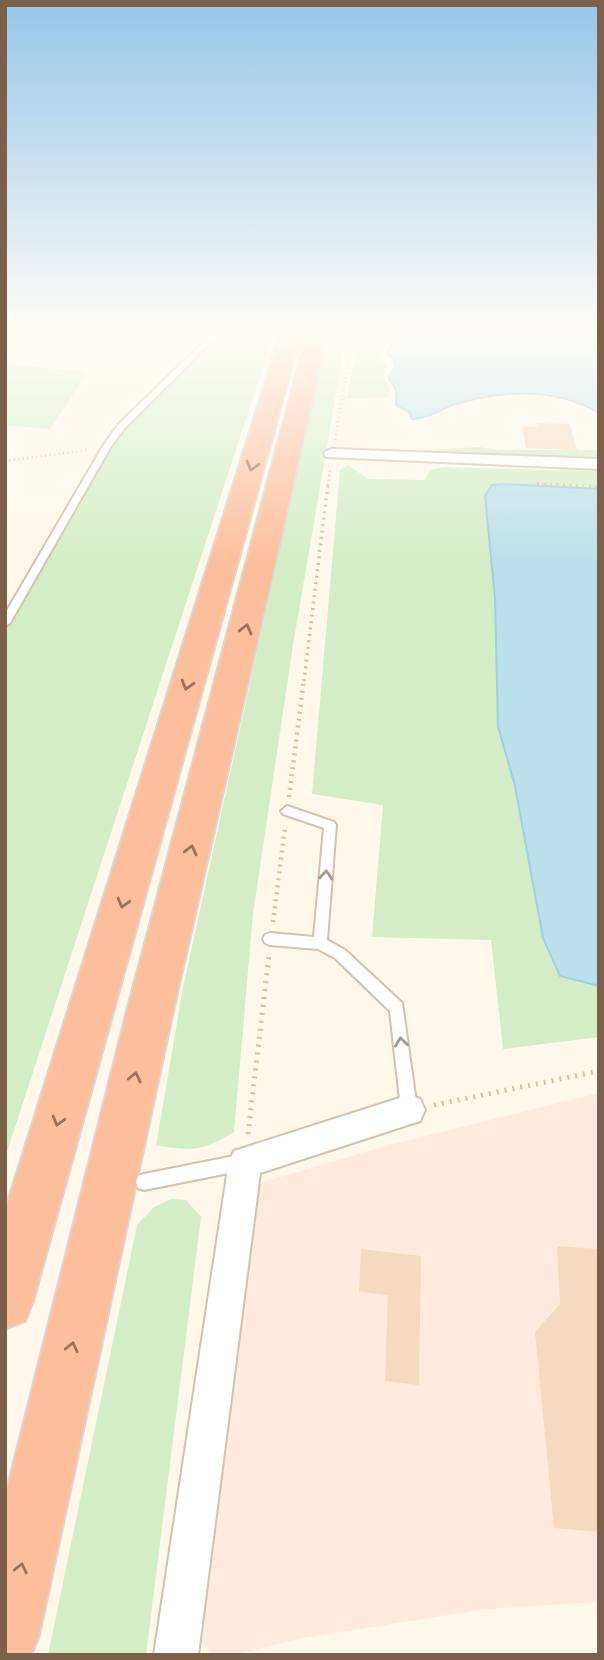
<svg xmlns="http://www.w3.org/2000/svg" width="604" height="1660" viewBox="0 0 604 1660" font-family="Karla,sans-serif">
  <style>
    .commercial { fill: #ffeadd }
    .green { fill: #d3eec6 }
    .water { fill: #bbe0eb; stroke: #a0cfdd; stroke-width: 2 }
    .building { fill: #f6dabf }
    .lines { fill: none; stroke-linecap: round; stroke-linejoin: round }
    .service-casing { stroke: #d3c1ad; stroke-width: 4 }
    .minor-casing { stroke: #d3c1ad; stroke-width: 4 }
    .motorway-casing { stroke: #ddd6d0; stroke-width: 4 }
    .path-far3 { stroke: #dcbda0; stroke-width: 2.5; stroke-dasharray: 1 3.5; stroke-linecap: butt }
    .path-far2 { stroke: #dcbda0; stroke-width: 3.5; stroke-dasharray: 2 4.5; stroke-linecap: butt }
    .path-far1 { stroke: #dcbda0; stroke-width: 4.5; stroke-dasharray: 2 5; stroke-linecap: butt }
    .path { stroke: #dcbda0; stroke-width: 5; stroke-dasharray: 2 6; stroke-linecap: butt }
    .service { fill: #fff; fill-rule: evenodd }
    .minor { fill: #fff; fill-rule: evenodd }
    .motorway { fill: #fdbe9c; fill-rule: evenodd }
    .oneway { stroke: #96735a }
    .oneway2 { stroke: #aa9889 }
  </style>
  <rect width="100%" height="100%" fill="#fef8ea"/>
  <!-- commercial -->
  <polygon class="commercial" points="599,1093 599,1602 486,1609 297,1639 234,1655 215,1655 198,1639 260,1183 389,1145"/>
  <!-- green -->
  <g class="green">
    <polygon points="220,330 275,330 5,1158 5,623 121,427"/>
    <path d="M 328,330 L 349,330 L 342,358 L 293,645 L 253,914 L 234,1132 C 198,1153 196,1150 156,1146 L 183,987 Z"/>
    <polygon points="360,330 394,330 380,356 387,367 384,377 390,389 388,397 347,399 356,352 366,340"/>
    <polygon points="5,364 88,372 50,429 5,425"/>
    <polygon points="479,447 498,450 599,450 599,462 421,456 416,451"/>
    <polygon points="348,465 368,479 425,480 430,470 443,467 599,471 599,489 504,484 485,496 495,598 498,726 515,786 543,938 560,976 599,986 599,1037 503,1049 491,940 372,937 383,805 312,794 340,470"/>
    <polygon points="171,1199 186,1200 201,1217 146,1655 48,1655 137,1225 154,1207"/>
  </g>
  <!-- water -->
  <g class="water">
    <path d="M 400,330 L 599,330 L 599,413 C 554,387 500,390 453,405 C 440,410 426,419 412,419 L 409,412 L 396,405 L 396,390 L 388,377 L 396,367 L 394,358 L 386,354 L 393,337 Z"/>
    <polygon points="504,484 599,489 599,986 560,976 543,938 515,786 498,726 495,598 485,496 492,485"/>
  </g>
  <!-- building -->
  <g class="building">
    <polygon points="536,423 570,424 577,450 526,448 522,426 537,427"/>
    <polygon points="557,1246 599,1249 599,1532 554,1528 535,1332 560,1304"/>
    <polygon points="361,1249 421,1256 419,1385 385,1381 388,1295 359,1292"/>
  </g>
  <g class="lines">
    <!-- service casing -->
    <g class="service-casing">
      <g id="service">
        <polygon points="216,330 223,330 124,429 110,448 10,623 5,626 5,614 103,446 118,425"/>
        <polygon points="287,806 334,822 336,825 327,940 345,950 402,1003 417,1109 414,1114 409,1117 404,1114 401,1109 390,1011 335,958 318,949 270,945 265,943 263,939 265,935 270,933 314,937 324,828 283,814 281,811"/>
        <polygon points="244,1154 250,1156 252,1162 250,1168 244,1170 144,1190 138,1188 136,1182 138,1176 144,1174"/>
      </g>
    </g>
    <!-- minor casing -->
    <g class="minor-casing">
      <g id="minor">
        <polygon points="332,449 599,459 599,469 326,457 324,454 326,451"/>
        <polygon points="409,1095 420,1099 425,1110 420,1121 260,1173 198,1655 154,1655 229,1162 234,1151"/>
      </g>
    </g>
    <!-- motorway casing -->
    <g class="motorway-casing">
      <g id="motorway">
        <polygon points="282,330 302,330 33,1301 25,1321 5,1329 5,1211"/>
        <polygon points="308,330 328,330 173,1011 39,1635 31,1655 5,1655 5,1498 127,1011"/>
      </g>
    </g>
    <!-- path-far3 -->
    <g class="path-far3">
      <polyline points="353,343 379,330"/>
      <polyline points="335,440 354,330"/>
      <polyline points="5,461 88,450"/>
      <polyline points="537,484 552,485"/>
      <polyline points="328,485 330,469"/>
    </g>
    <!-- path-far2 -->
    <g class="path-far2">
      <polyline points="537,484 599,487"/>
      <polyline points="304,681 328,483"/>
    </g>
    <!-- path-far1 -->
    <g class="path-far1">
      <polyline points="289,797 304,679"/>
      <polyline points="273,922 285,827"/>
    </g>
    <!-- path -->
    <g class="path">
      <polyline points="434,1105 599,1071"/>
      <polyline points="248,1134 269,955"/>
    </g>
    <!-- service -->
    <use href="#service" class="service"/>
    <!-- minor -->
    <use href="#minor" class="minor"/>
    <!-- motorway -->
    <use href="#motorway" class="motorway"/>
  </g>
  <!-- one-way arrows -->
  <defs><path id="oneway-chevron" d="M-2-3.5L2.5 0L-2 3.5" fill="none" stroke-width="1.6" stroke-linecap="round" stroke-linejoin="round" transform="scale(1.75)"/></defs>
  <g class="oneway">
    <use href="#oneway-chevron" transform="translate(252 466) rotate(106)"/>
    <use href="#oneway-chevron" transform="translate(246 629) rotate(-76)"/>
    <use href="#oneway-chevron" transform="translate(187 685) rotate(106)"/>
    <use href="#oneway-chevron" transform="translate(191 850) rotate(-76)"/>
    <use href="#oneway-chevron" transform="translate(123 903) rotate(106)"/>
    <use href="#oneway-chevron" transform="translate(135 1077) rotate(-77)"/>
    <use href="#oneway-chevron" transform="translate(58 1121) rotate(106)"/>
    <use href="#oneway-chevron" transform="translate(72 1347) rotate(-77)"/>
    <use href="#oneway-chevron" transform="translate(21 1568) rotate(-77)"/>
  </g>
  <g class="oneway2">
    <use href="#oneway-chevron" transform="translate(326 875) rotate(-85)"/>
    <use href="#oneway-chevron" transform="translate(401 1042) rotate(-97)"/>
  </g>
  <!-- sky -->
  <linearGradient id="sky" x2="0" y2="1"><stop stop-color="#96c6e9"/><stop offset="0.59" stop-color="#fffcf6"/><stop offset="1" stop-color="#fffcf6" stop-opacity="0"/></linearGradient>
  <rect width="604" height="563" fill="url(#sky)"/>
  <!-- border -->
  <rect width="604" height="1660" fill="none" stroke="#7c6049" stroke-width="14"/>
</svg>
